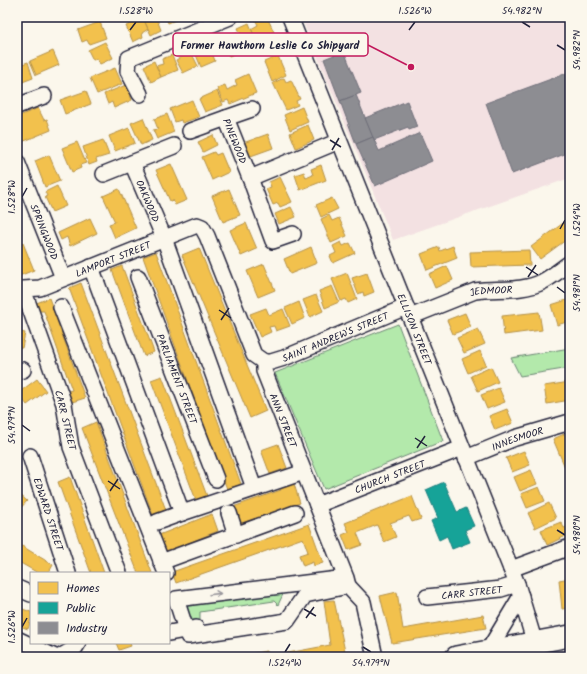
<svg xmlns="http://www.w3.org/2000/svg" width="587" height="674" viewBox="0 0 587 674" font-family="Kalam,sans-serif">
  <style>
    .built { fill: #f3e1e2 }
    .green { fill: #b3e9ab; stroke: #6a8673 }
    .homes { fill: #f2c14e; stroke: #b49148 }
    .public { fill: #17a398; stroke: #1a7c7c }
    .industry { fill: #8d8d92; stroke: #6d6d78 }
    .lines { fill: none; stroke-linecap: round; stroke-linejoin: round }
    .street-casing { stroke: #22223b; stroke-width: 18 }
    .secondary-casing { stroke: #22223b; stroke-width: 24 }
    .street { stroke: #fbf7ec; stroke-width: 15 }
    .secondary { stroke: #fbf7ec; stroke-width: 21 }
    .oneway { stroke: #99979c }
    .ticks { fill: none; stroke: #22223b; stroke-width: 1.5 }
    .labels { text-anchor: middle; stroke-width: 4; stroke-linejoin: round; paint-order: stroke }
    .street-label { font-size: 10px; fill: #22223b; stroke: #fbf7ec }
    .leader { fill: none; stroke: #c2185b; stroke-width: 1.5 }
    .callout-dot { fill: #c2185b; stroke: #fbf7ec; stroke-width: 1.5 }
    .callout { fill: #fbf7ec; stroke: #c2185b; stroke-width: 1.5 }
    .callout-label { font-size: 11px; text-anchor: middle; font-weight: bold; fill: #22223b }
    .neatline { fill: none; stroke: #22223b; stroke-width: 1.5 }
    .ticks-label { font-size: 10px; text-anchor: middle; fill: #22223b }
  </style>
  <rect width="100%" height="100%" fill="#fbf7ec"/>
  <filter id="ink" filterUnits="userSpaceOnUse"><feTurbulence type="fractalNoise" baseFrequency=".025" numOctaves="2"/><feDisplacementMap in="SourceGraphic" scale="8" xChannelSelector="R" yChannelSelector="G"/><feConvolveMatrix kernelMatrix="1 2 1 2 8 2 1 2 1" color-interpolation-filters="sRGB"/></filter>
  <g filter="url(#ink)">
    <!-- built -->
    <polygon class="built" points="301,17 570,17 570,178 393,240"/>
    <!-- green -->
    <g class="green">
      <polygon points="398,324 443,441 324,489 275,373"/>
      <polygon points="570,348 570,368 520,376 511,358"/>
      <polygon points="286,588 278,605 274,601 200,612 200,620 191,621 186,605"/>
    </g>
    <!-- homes -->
    <g class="homes">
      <polygon points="151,17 156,17 161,30 151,35 144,20"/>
      <polygon points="166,17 183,17 168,23"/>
      <polygon points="265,17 267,17 274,32 256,39 251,29 258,25 256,21"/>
      <polygon points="143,18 148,29 142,33 143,37 133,42 126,26"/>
      <polygon points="100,22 106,38 89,44 87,40 82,42 78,30"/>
      <polygon points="249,23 255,38 245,43 238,28"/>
      <polygon points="237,32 244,50 229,56 222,38"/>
      <polygon points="105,42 113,58 100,64 97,59 93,60 88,50"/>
      <polygon points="209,44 215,61 201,67 194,50"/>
      <polygon points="53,51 59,65 36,75 30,61"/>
      <polygon points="191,52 198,66 183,73 176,60"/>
      <polygon points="172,55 178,70 161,77 156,66 163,64 162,59"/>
      <polygon points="278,56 286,75 272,82 264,62"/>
      <polygon points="154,61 161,77 151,82 144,66"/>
      <polygon points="28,62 33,78 17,84 17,66"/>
      <polygon points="115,68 122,84 97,94 90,78"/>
      <polygon points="248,74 256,93 230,104 228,100 223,102 217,88 225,85 227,90 237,85 235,80"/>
      <polygon points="284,78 286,82 291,80 300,99 296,101 298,105 286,110 273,83"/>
      <polygon points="126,85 132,100 114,108 112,102 108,104 104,94"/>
      <polygon points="86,91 91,104 65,114 60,100"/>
      <polygon points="217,91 223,105 205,112 199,99"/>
      <polygon points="192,100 199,117 182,123 181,120 175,122 170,109"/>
      <polygon points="302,107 308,122 290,130 284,115"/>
      <polygon points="38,108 44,120 47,119 51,130 17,144 17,117"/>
      <polygon points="167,114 174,132 157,139 153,130 158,129 154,119"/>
      <polygon points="143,118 152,140 141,145 131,123"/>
      <polygon points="308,125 314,140 296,148 290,133"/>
      <polygon points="129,128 135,143 115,151 109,136"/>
      <polygon points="268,134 273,148 248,157 243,143"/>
      <polygon points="213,135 217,145 203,152 198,142"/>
      <polygon points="103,140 109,155 96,159 97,162 89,165 83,147"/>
      <polygon points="77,142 86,163 80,165 81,168 72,172 62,148"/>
      <polygon points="214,152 216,155 221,153 229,172 212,180 202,157"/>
      <polygon points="49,155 60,181 45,187 35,161"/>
      <polygon points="171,164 187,200 175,205 173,200 170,201 156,170"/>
      <polygon points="321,165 326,180 300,190 295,175 304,172 306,178 313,175 311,169"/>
      <polygon points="280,177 292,202 280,207 278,203 273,205 266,189 271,187 269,182"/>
      <polygon points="57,186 66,206 52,212 45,197 47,196 45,192"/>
      <polygon points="119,189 136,228 115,238 109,224 115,222 103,196"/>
      <polygon points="229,189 240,215 223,222 212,196"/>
      <polygon points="332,198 338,209 321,217 316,205"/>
      <polygon points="291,207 296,217 279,224 275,214"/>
      <polygon points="329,215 332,221 339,218 347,236 331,243 321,219"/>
      <polygon points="90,218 97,233 70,246 67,237 61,240 58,233"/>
      <polygon points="570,218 570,237 540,259 531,247"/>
      <polygon points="17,222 22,236 17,238"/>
      <polygon points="246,223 257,249 241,256 230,230"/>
      <polygon points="341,242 343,246 350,243 355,253 333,263 330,256 336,253 333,246"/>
      <polygon points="23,243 34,270 19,276 17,272 17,246"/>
      <polygon points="453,246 457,258 427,270 421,254 439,247 440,251"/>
      <polygon points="311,247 317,263 290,274 284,259"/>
      <polygon points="199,248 266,411 250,418 182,255"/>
      <polygon points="529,250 530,265 471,267 470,252"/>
      <polygon points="156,252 241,484 227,489 143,257"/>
      <polygon points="264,264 275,290 258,297 247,271"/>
      <polygon points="122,266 154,352 144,356 112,270"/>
      <polygon points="447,266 453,280 435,288 429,274"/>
      <polygon points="347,273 357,299 348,303 346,299 341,301 332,279"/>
      <polygon points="367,273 374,292 364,296 363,292 358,294 352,278"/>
      <polygon points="81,283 166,510 153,515 69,288"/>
      <polygon points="332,286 339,302 325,308 319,291"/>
      <polygon points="316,295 323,311 310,317 303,300"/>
      <polygon points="49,298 85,398 69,403 65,392 72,390 44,311 37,311 34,304"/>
      <polygon points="570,299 570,321 557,325 551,305"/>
      <polygon points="299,302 305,318 292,324 285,308"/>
      <polygon points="266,308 269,315 283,309 290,326 276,331 274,326 269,327 271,332 260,337 250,314"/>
      <polygon points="539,312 542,330 504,335 502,316"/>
      <polygon points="465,313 471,327 453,334 447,320"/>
      <polygon points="478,329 485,344 464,353 457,338"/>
      <polygon points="17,331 25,333 22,348 17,347"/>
      <polygon points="480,351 486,365 468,373 462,359"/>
      <polygon points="491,367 498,382 478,391 471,376"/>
      <polygon points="162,376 207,496 196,500 151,380"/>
      <polygon points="37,379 46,391 27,405 18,393"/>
      <polygon points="570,382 570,400 547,404 544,386"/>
      <polygon points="499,388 505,402 487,409 481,395"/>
      <polygon points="507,409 513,423 495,430 489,416"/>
      <polygon points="96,422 152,573 138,573 82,428"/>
      <polygon points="569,432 570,435 570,479 553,439"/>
      <polygon points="278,444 287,468 270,474 261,450"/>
      <polygon points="524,451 530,465 512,472 506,458"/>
      <polygon points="531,470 537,484 520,491 514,477"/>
      <polygon points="70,477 104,573 91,573 58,482"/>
      <polygon points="293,481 300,503 239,524 233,507 281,490 279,486"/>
      <polygon points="539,487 545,501 527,508 521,494"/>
      <polygon points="17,492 27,501 17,512"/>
      <polygon points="412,496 421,519 412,522 409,516 390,523 396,537 384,542 377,525 357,533 362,545 348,550 342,535 349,532 345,523"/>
      <polygon points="549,503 556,518 535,528 528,513"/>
      <polygon points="212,514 218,531 166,552 159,535"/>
      <polygon points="561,522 564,528 567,527 570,534 547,545 541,530"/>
      <polygon points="309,524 323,563 314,566 313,562 303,566 299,555 308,552 303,538 176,583 172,572"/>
      <polygon points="17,543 53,565 49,572 51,573 38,573 17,561"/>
      <polygon points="570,578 570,608 562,609 559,580"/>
      <polygon points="397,592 403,629 483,615 486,628 392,643 380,596"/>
      <polygon points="334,600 346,656 339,657 272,657 272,656 330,645 324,601"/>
      <polygon points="17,607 31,612 31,619 28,629 17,625"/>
      <polygon points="116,643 130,643 131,646 119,650"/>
      <polygon points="267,651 268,657 232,657"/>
    </g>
    <!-- public -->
    <polygon class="public" points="444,482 457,512 466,508 474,526 465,530 470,542 452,549 447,536 439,540 431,521 438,518 426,490"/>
    <!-- industry -->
    <g class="industry">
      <polygon points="344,51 361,93 340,101 324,59"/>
      <polygon points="570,72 570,152 512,174 486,103"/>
      <polygon points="356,95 373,137 356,144 340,101"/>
      <polygon points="407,101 417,127 409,130 408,127 374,140 365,118"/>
      <polygon points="420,133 432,161 375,186 356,144 373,137 379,151"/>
    </g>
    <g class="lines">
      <!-- street casing -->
      <g class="street-casing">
        <g id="street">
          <path id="s1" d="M 290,17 L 517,584 L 539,657"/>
          <polyline points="140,94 128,71 129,58 230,17"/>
          <polyline points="17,106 44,96"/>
          <polyline points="226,118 252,109"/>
          <path id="s2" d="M 190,131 L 226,118 L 250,178 L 339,141"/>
          <path id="s3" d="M 17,162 L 63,278"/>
          <path id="s4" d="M 132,163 L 164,238 L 254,488"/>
          <polyline points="104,174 174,146"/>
          <polyline points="250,178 273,241 293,234"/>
          <polyline points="91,267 182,513 157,522"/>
          <path id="s5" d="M 138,277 L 216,479"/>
          <polyline points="61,307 166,573"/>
          <path id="s6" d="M 410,317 L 475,291 C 497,288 522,292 542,282 C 552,277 561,269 570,263"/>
          <path id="s7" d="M 264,362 L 264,371 L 346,578 L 348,586 L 305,595 L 287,621 L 188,636 L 176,599 L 346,578"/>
          <path id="s8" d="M 264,362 L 271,362 L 284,358 L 406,307"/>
          <polyline points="17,371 23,370"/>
          <path id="s9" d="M 30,456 L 68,573"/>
          <path id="s10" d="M 466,458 L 515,438 L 570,422"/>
          <path id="s11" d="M 317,505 L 462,448"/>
          <polyline points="182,513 304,472"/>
          <polyline points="229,513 236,535"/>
          <polyline points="161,562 295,513"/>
          <polyline points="511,569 570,547"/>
          <path id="s12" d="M 119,573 L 71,447 L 64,404 L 23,289 L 40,288 L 197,225 L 202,227 L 207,236 L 254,355 L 264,362"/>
          <polyline points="348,586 363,602 375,657"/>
          <polyline points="17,588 31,594"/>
          <path id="s13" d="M 427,597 L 501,589 L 517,584"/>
          <polyline points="169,633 196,628"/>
          <polyline points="17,639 55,657"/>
          <polyline points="488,651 521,596"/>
          <polyline points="60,657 75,648 78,643"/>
        </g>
      </g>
      <!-- secondary casing -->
      <g class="secondary-casing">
        <polyline id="secondary" points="456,657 570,636"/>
      </g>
      <!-- street -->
      <use href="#street" class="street"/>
      <!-- secondary -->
      <use href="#secondary" class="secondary"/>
    </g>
    <!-- one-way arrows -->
    <defs><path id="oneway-shaft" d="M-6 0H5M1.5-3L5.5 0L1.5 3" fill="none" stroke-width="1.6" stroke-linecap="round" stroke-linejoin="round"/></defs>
    <use class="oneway" href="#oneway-shaft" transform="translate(215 594) rotate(-7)"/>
  </g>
  <!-- ticks -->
  <path class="ticks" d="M 522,22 L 530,27M 130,30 L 136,22M 409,30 L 415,22M 557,45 L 565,50M 330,140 L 341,147M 332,150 L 339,138M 22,197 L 27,188M 560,229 L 565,220M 526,267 L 538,275M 528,277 L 536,265M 557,287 L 565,293M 219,310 L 231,318M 221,320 L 229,308M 22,425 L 30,431M 415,438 L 427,446M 417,448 L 425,436M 108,481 L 120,489M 110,491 L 118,479M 557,530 L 565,535M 304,609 L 316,616M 306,618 L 314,607M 22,627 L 27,618M 363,647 L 371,652M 285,652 L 290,644"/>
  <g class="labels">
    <!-- street labels -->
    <g class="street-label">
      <text dy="4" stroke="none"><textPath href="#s2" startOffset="63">PINEWOOD</textPath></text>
      <text dy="4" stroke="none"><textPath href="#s4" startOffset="41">OAKWOOD</textPath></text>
      <text dy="4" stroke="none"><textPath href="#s3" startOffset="75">SPRINGWOOD</textPath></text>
      <text dy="4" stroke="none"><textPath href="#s12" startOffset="396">LAMPORT STREET</textPath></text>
      <text dy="4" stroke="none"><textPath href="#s6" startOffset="86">JEDMOOR</textPath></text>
      <text dy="4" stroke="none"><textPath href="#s1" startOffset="336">ELLISON STREET</textPath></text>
      <text dy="4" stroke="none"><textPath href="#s8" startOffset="76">SAINT ANDREW'S STREET</textPath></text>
      <text dy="4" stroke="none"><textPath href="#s5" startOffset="109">PARLIAMENT STREET</textPath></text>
      <text transform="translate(66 420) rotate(76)" y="4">CARR STREET</text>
      <text dy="4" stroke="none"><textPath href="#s7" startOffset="62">ANN STREET</textPath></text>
      <text dy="4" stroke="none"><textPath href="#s10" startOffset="55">INNESMOOR</textPath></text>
      <text dy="4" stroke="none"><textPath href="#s11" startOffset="78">CHURCH STREET</textPath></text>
      <text dy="4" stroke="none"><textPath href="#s9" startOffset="61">EDWARD STREET</textPath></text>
      <text dy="4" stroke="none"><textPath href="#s13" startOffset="45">CARR STREET</textPath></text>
    </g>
  </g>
  <!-- callouts -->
  <path class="leader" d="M411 67L368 45"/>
  <circle class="callout-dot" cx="411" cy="67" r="4"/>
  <rect class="callout" x="173" y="33" width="195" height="23" rx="4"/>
  <g class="callout-label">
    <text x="270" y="49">Former Hawthorn Leslie Co Shipyard</text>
  </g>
  <!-- margin -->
  <rect width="587" height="674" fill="none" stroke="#fbf7ec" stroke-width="44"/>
  <!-- legend -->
  <rect x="30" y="572" width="140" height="72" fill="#fbf7ec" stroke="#a4a2a5"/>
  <rect x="38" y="582" width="20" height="12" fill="#f2c14e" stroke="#a4a2a5"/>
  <text x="66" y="592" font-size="12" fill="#22223b">Homes</text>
  <rect x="38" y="602" width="20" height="12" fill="#17a398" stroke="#a4a2a5"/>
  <text x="66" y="612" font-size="12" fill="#22223b">Public</text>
  <rect x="38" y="622" width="20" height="12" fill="#8d8d92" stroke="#a4a2a5"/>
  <text x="66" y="632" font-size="12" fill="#22223b">Industry</text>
  <rect x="22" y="22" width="543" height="630" class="neatline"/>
  <g class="ticks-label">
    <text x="136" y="14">1.528°W</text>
    <text x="415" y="14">1.526°W</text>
    <text x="522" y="14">54.982°N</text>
    <text transform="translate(576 50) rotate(-90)" y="4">54.982°N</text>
    <text transform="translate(11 197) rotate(-90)" y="4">1.528°W</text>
    <text transform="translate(576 220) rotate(-90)" y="4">1.524°W</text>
    <text transform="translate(576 293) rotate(-90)" y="4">54.981°N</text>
    <text transform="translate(11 425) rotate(-90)" y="4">54.979°N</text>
    <text transform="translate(576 535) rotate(-90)" y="4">54.980°N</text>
    <text transform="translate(11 627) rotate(-90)" y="4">1.526°W</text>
    <text x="285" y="666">1.524°W</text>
    <text x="371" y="666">54.979°N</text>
  </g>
</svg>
